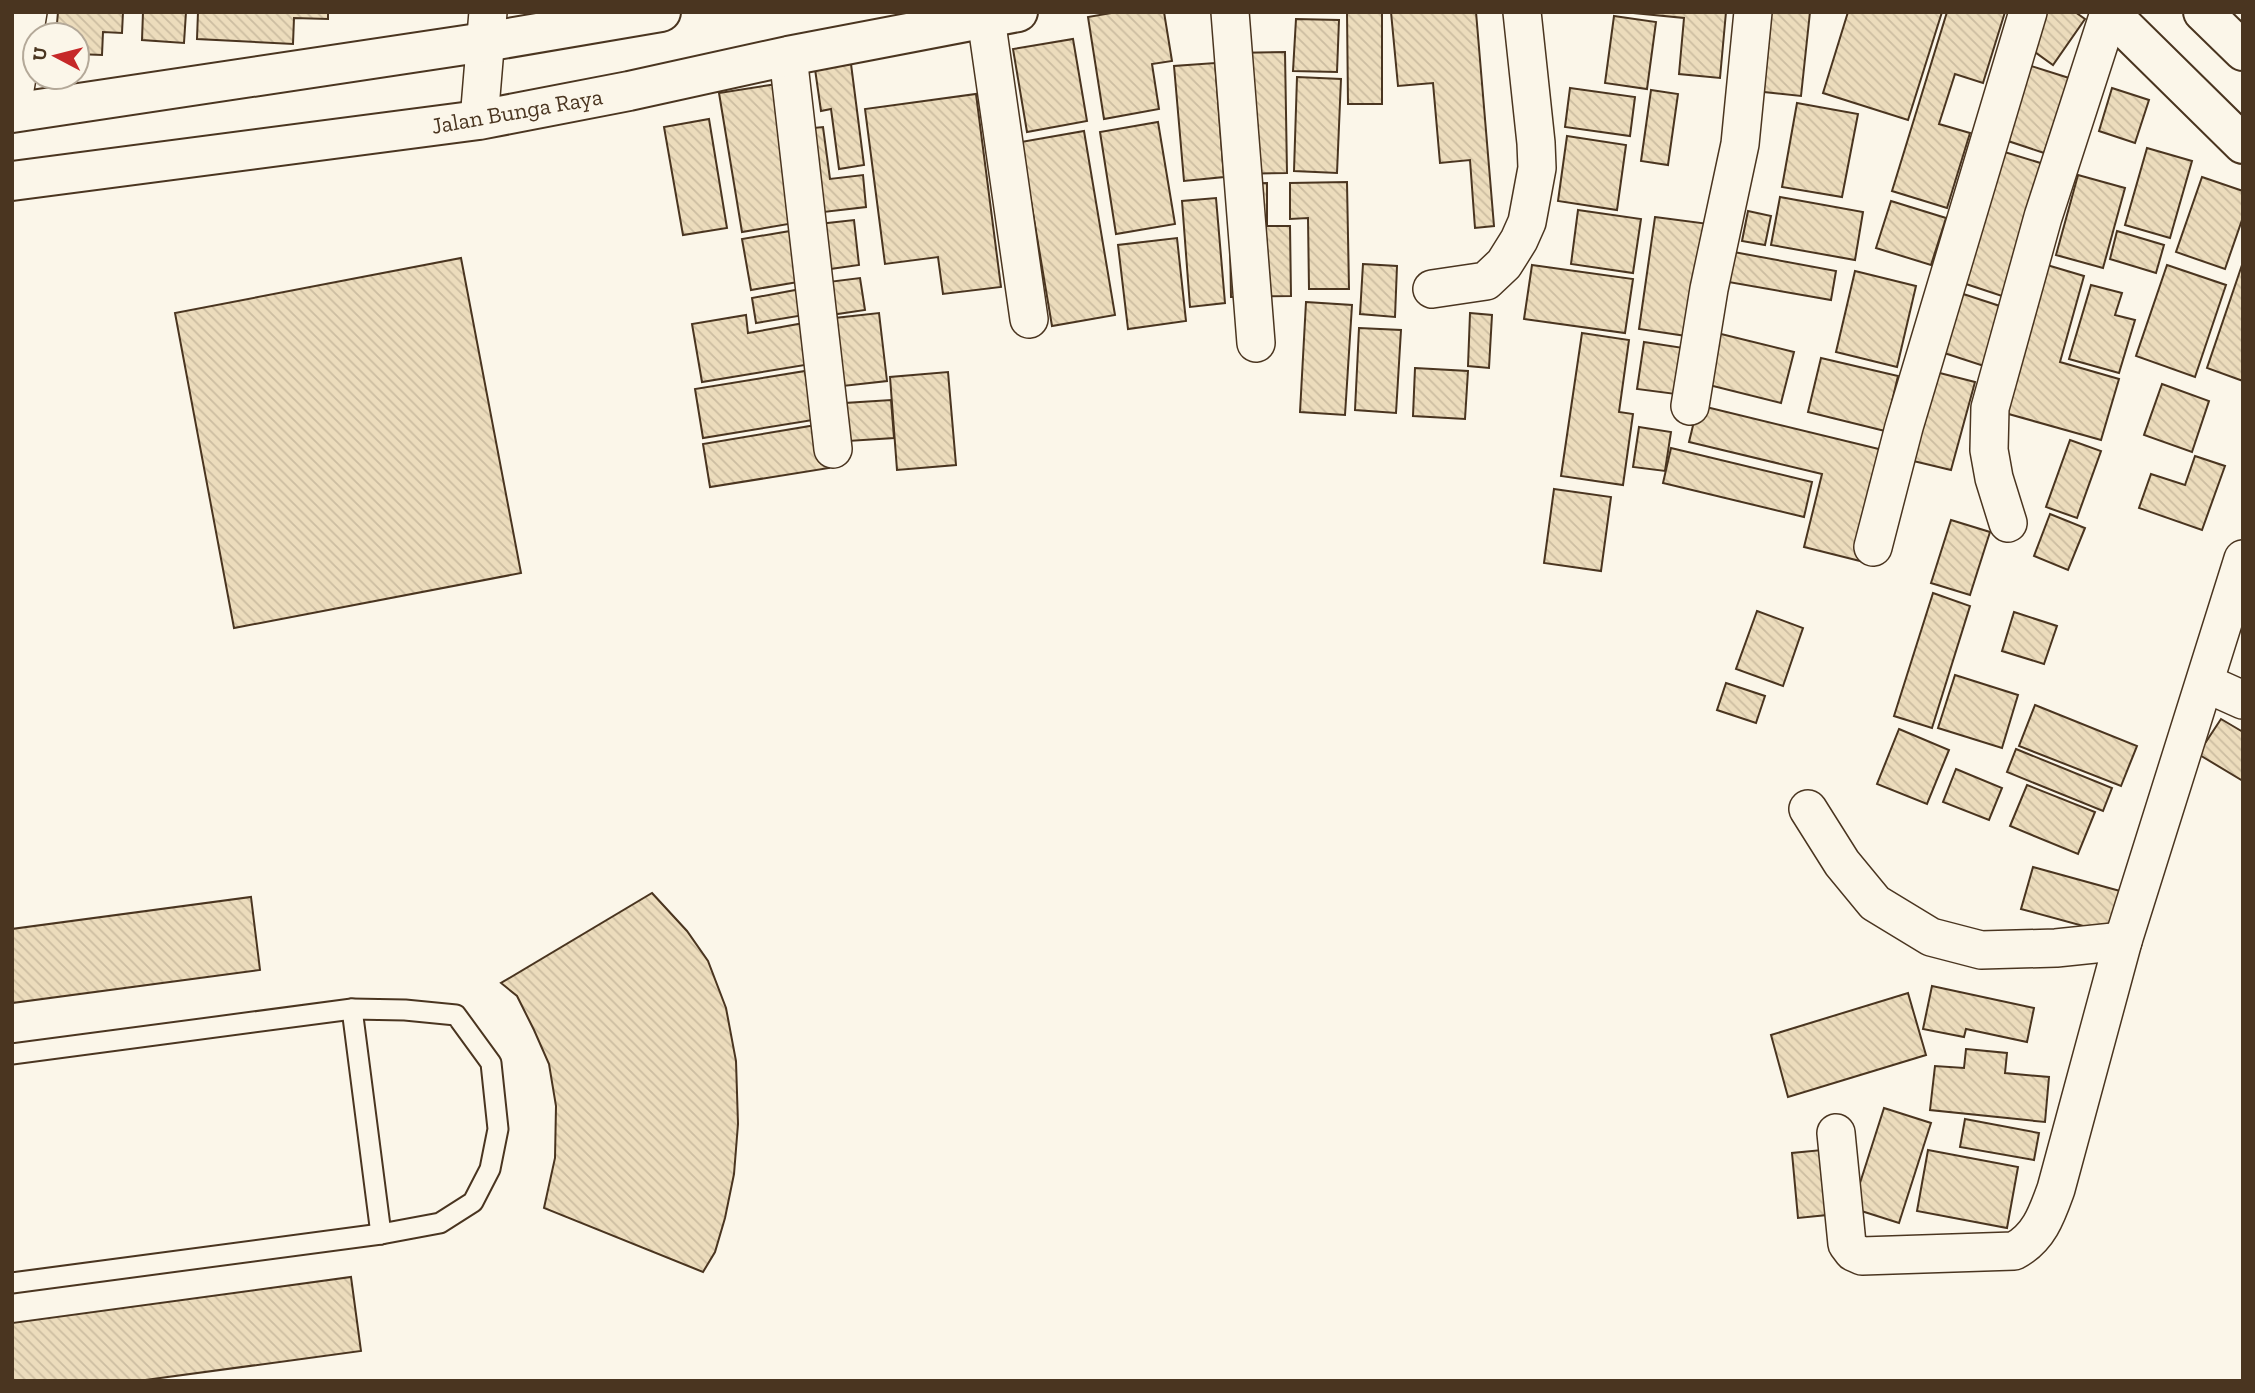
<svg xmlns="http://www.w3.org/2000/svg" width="2255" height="1393" viewBox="0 0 2255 1393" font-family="'Zilla Slab',serif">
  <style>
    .building { fill: url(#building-back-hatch); stroke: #4a3520; stroke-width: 2 }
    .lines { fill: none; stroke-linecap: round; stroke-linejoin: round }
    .lane-casing { stroke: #4a3520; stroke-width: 23 }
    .street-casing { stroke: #4a3520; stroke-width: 40 }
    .primary-casing { stroke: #4a3520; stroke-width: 42 }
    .lane { stroke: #fbf6e9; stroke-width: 19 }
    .street { stroke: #fbf6e9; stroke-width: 37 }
    .primary { stroke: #fbf6e9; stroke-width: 38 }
    .labels { text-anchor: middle; stroke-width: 5; stroke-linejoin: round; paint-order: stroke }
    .street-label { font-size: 23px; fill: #4a3520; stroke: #fbf6e9 }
  </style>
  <defs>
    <pattern id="building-back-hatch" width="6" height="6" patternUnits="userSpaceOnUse" patternTransform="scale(1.75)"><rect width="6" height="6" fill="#ecdcbc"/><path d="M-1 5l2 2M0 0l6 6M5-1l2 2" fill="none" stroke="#ccbda1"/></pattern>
  </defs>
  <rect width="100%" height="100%" fill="#fbf6e9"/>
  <!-- building -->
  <g class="building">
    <polygon points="58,12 123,12 122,33 103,32 102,55 77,54 77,35 56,35"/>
    <polygon points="143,12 186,12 184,43 142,40"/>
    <polygon points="198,12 328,12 328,19 294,18 293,44 197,39"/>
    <polygon points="1117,12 1164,12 1172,61 1152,64 1159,109 1104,119 1088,17"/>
    <polygon points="1347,12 1382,12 1382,104 1348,104"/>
    <polygon points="1391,12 1476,12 1494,226 1475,228 1470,160 1440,163 1433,83 1398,86"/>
    <polygon points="1623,12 1726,12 1720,78 1679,74 1684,18"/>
    <polygon points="1764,12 1810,12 1801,96 1755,91"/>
    <polygon points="1848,12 1942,12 1908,120 1823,93"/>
    <polygon points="1947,12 2005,12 1983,83 1955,74 1939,124 1970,133 1947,208 1892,191"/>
    <polygon points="2047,12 2075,12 2085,19 2053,65 2025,45"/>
    <polygon points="1614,16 1656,22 1647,89 1605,83"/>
    <polygon points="1296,19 1339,20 1337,72 1293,71"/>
    <polygon points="1073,39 1087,121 1027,132 1013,49"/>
    <polygon points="1285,52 1287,173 1233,174 1230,53"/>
    <polygon points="1215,63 1224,177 1184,181 1174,66"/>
    <polygon points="851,64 864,165 839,169 831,109 821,111 815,69"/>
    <polygon points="2025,64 2069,78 2044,153 2002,139"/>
    <polygon points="1297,77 1341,79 1337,173 1294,171"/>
    <polygon points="777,84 800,222 742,232 719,93"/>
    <polygon points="1570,88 1635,97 1630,136 1565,127"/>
    <polygon points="2112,88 2149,100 2135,143 2099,131"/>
    <polygon points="1651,90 1678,94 1668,165 1641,161"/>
    <polygon points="976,94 1001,287 943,294 938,257 885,264 865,109"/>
    <polygon points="1797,103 1858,114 1842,197 1782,187"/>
    <polygon points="709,119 727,228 683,235 664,127"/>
    <polygon points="1158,122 1175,224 1116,234 1100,132"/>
    <polygon points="823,127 830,179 863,175 866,207 815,213 804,129"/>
    <polygon points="1084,131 1115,315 1052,326 1021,142"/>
    <polygon points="1567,136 1626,145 1617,210 1558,201"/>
    <polygon points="2147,148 2192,161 2170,238 2125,225"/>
    <polygon points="1998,150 2047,165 2005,297 1957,281"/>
    <polygon points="2078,175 2125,188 2103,268 2056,255"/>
    <polygon points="2202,177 2243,191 2243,217 2225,269 2176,252"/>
    <polygon points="1347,182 1349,289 1309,289 1308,218 1290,219 1290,183"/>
    <polygon points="1267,183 1267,226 1290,226 1291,296 1231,297 1229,184"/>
    <polygon points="1780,197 1863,212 1855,260 1771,245"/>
    <polygon points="1216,198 1225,303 1190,307 1182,201"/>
    <polygon points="1891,201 1946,218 1931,265 1876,248"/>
    <polygon points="1578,210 1641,219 1633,273 1571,264"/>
    <polygon points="1748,211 1771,216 1765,245 1742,241"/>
    <polygon points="1655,217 1709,224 1693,337 1639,329"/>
    <polygon points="854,220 859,265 816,271 810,225"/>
    <polygon points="796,230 804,281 751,290 742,239"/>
    <polygon points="2117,231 2164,245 2156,273 2110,259"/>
    <polygon points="1177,238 1186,321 1128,329 1118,245"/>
    <polygon points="1723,250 1836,271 1831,300 1717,280"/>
    <polygon points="461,258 521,573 234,628 175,313"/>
    <polygon points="2243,262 2243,381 2207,368"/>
    <polygon points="1363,264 1397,266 1395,317 1360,314"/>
    <polygon points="1532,265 1633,279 1625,333 1524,319"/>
    <polygon points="2047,265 2084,276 2060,362 2119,379 2101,440 2005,413"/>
    <polygon points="2167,265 2226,285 2195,377 2136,356"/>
    <polygon points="1855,271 1916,286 1897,367 1836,352"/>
    <polygon points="860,278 865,310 824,316 820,283"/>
    <polygon points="2091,285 2122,293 2115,315 2135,320 2119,373 2069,359"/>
    <polygon points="806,288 810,314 756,323 752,298"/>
    <polygon points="1951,290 2006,308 1987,367 1932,349"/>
    <polygon points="1306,302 1352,305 1345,415 1300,412"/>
    <polygon points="879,313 887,381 834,387 826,319"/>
    <polygon points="1470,313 1492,315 1489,368 1468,366"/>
    <polygon points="746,315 748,333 804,323 811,364 702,382 692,324"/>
    <polygon points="1359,328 1401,330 1396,413 1355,410"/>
    <polygon points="1582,333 1629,340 1619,412 1633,414 1623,485 1561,476"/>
    <polygon points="1717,333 1794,352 1781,403 1705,384"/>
    <polygon points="1644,342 1690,349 1683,395 1637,389"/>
    <polygon points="1821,358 1898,376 1885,431 1808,412"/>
    <polygon points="1415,368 1468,371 1465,419 1413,416"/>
    <polygon points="1928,370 1975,382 1951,470 1905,459"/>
    <polygon points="805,371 813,420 703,438 695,389"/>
    <polygon points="948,372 956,465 897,470 890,377"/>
    <polygon points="2162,384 2209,401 2192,452 2144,435"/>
    <polygon points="891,400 894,438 848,441 845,403"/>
    <polygon points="1698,405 1887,451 1860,561 1804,547 1822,474 1689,442"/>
    <polygon points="822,424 829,468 710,487 703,444"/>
    <polygon points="1639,427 1671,432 1665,471 1633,467"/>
    <polygon points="2070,440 2101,451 2077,518 2046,507"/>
    <polygon points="1671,448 1812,482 1804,517 1663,483"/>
    <polygon points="2195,456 2225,466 2202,530 2139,508 2151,474 2185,485"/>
    <polygon points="1554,489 1611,497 1601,571 1544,563"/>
    <polygon points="2050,514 2085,528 2068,570 2034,556"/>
    <polygon points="1951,520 1990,532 1970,595 1931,583"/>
    <polygon points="1933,593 1970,606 1932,728 1894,716"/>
    <polygon points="1757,611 1803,628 1783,686 1736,669"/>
    <polygon points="2014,612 2057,626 2044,664 2002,651"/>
    <polygon points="1955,675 2018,695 2002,748 1938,728"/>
    <polygon points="1726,683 1765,696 1756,723 1717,710"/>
    <polygon points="2035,705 2137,746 2121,786 2019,746"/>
    <polygon points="2221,719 2243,732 2243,781 2198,754"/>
    <polygon points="1899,729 1949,750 1927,804 1877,784"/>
    <polygon points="2016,749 2112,788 2103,811 2007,772"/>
    <polygon points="1956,769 2002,788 1989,820 1943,802"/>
    <polygon points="2027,785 2095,812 2078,854 2010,826"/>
    <polygon points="2033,867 2120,891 2109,933 2021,909"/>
    <polygon points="652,893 687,931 708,961 726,1008 736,1061 738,1124 734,1174 725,1218 715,1252 703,1272 544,1208 555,1158 556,1106 549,1064 534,1030 517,996 501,983"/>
    <polygon points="251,897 260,970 12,1003 12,929"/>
    <polygon points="1932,986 2034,1008 2027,1042 1966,1029 1964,1037 1923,1029"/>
    <polygon points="1908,993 1926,1055 1788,1097 1771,1035"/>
    <polygon points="1966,1049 2007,1053 2005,1073 2049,1077 2045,1122 1930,1110 1935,1066 1964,1068"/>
    <polygon points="1884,1108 1931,1123 1899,1223 1852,1208"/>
    <polygon points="1965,1119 2039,1133 2034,1160 1960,1147"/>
    <polygon points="1822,1150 1827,1215 1798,1218 1792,1153"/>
    <polygon points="1928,1150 2018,1167 2007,1228 1917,1211"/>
    <polygon points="351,1277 361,1351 138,1381 12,1381 12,1323"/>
  </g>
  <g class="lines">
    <!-- lane casing -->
    <g class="lane-casing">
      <g id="lane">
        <polyline points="352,1009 381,1234"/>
        <polyline points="12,1054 352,1009 405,1010 456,1015 491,1063 498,1129 490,1169 473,1202 440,1223 381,1234 12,1283"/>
      </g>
    </g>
    <!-- street casing -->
    <g class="street-casing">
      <g id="street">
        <polyline points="1230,12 1256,343"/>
        <polyline points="986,18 1029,319"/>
        <polyline points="788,56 833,449"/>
        <polyline points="12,107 28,12"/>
        <polyline points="479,120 488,12"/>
        <polyline points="1432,289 1486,281 1504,264 1519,240 1527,222 1537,168 1536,143 1522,12"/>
        <polyline points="1690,406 1709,289 1740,144 1753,12"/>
        <polyline points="2008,523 1994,478 1989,450 1990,408 2043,217 2109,13"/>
        <polyline points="1873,547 1904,427 2028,12"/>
        <polyline points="2205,683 2243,700"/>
        <polyline points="1808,809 1842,863 1875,903 1931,937 1981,950 2056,948 2123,941"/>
        <path d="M 1836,1133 L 1847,1244 L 1853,1252 L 1862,1256 L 2014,1251 C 2039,1238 2047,1214 2056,1189 L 2123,941 L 2243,559"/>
      </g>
    </g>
    <!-- primary casing -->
    <g class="primary-casing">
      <g id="primary">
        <polyline points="2109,12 2243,144"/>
        <polyline points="2203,12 2243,51"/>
        <polyline points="12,113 485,42 661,12"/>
        <polyline points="12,181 479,120 629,91 788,56 1018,12"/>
      </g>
    </g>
    <!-- lane -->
    <use href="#lane" class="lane"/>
    <!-- street -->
    <use href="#street" class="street"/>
    <!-- primary -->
    <use href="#primary" class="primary"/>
  </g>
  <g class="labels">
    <!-- street labels -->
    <g class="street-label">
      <text transform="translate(517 111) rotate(-10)" y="8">Jalan Bunga Raya</text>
    </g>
  </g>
  <!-- border -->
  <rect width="2255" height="1393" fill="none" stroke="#4a3520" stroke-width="28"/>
  <!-- north arrow -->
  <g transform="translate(56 56) rotate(277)"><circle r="33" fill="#fbf6e9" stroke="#b4a999" stroke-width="2"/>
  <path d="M0-5L12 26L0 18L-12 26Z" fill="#c62828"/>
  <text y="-10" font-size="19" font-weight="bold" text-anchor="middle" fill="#4a3520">U</text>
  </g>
</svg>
